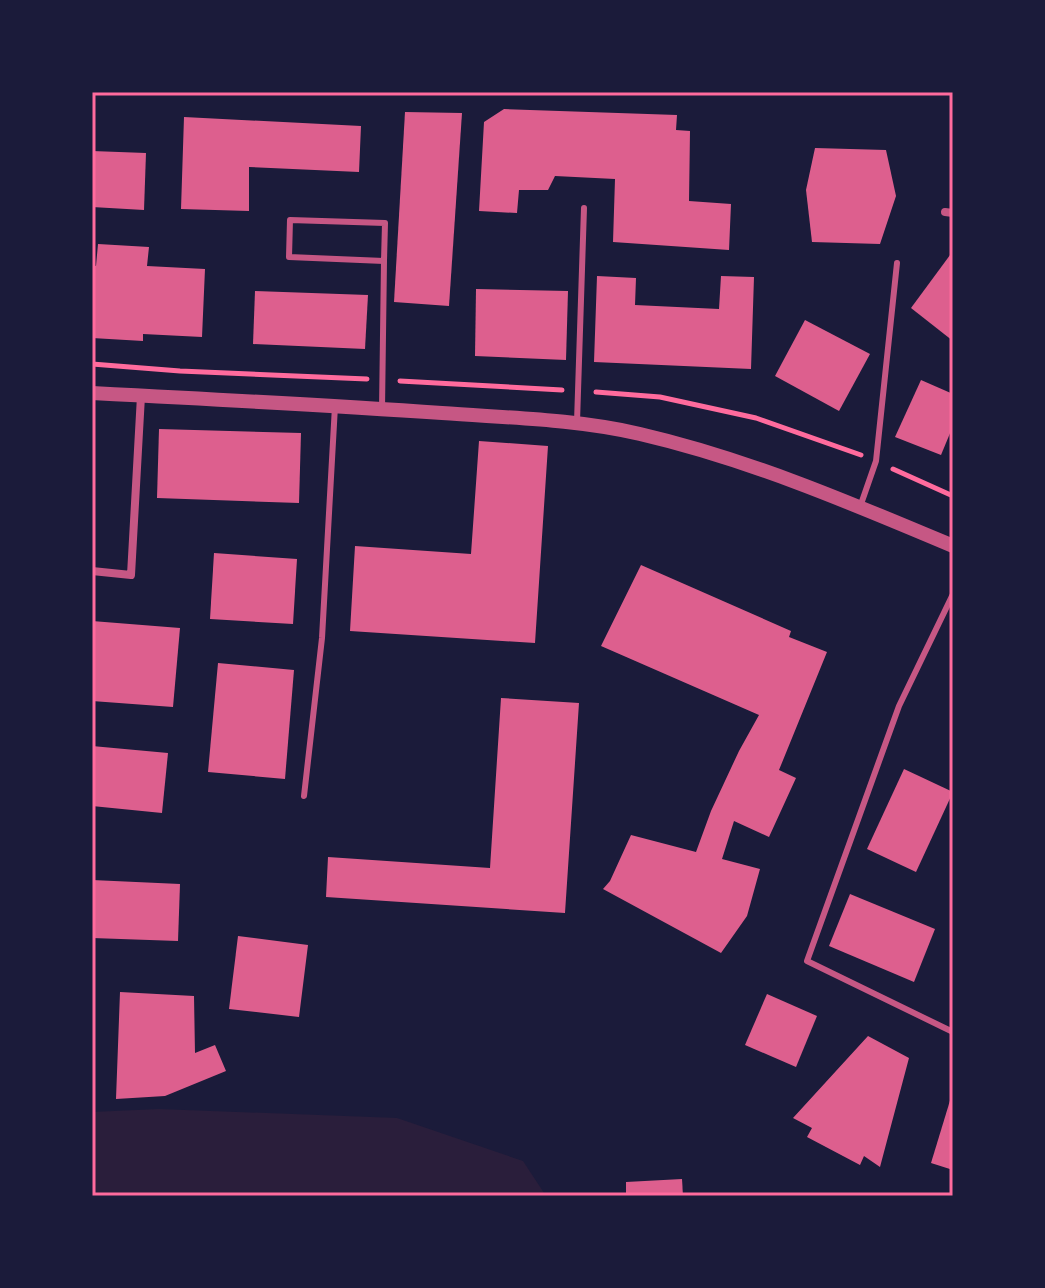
<svg xmlns="http://www.w3.org/2000/svg" width="1045" height="1288" viewBox="0 0 1045 1288" font-family="Ubuntu,sans-serif">
  <style>
    .green { fill: #2a1e3b }
    .building { fill: #dd5f8e }
    .lines { fill: none; stroke-linecap: round; stroke-linejoin: round }
    .path { stroke: #ff6b9d; stroke-width: 5 }
    .service { stroke: #c65784; stroke-width: 6 }
    .minor { stroke: #c65784; stroke-width: 8 }
    .tertiary { stroke: #c65784; stroke-width: 14 }
    .neatline { fill: none; stroke: #ff6b9d; stroke-width: 3 }
  </style>
  <rect width="100%" height="100%" fill="#1b1b3a"/>
  <!-- green -->
  <polygon class="green" points="159,1109 397,1118 523,1161 546,1196 92,1196 92,1112"/>
  <!-- building -->
  <g class="building">
    <polygon points="504,109 677,115 676,130 690,131 689,201 731,204 729,250 613,242 615,179 555,176 548,190 519,190 517,213 479,211 484,122"/>
    <polygon points="405,112 462,113 449,306 394,302"/>
    <polygon points="184,117 361,126 359,172 249,167 249,211 181,209"/>
    <polygon points="815,148 886,150 896,196 880,244 812,242 806,190"/>
    <polygon points="92,151 146,153 144,210 92,207"/>
    <polygon points="98,244 149,247 147,266 205,269 202,337 143,334 143,341 92,338 92,265 96,266"/>
    <polygon points="953,251 953,341 911,308"/>
    <polygon points="597,276 636,278 635,305 719,309 721,276 754,277 751,369 594,362"/>
    <polygon points="476,289 568,291 566,360 475,356"/>
    <polygon points="255,291 368,295 365,349 253,344"/>
    <polygon points="805,320 870,354 839,411 775,376"/>
    <polygon points="921,380 953,394 953,426 941,455 895,437"/>
    <polygon points="159,429 301,433 299,503 157,498"/>
    <polygon points="479,441 548,446 535,643 350,631 355,546 471,554"/>
    <polygon points="214,553 297,559 293,624 210,619"/>
    <polygon points="641,565 791,631 789,637 827,652 779,770 796,778 769,837 734,821 722,859 760,869 747,916 721,953 603,889 610,881 631,835 696,852 711,811 739,751 759,715 601,646"/>
    <polygon points="92,621 180,628 173,707 92,701"/>
    <polygon points="218,663 294,670 285,779 208,772"/>
    <polygon points="501,698 579,703 565,913 326,897 328,857 490,868"/>
    <polygon points="92,746 168,753 162,813 92,806"/>
    <polygon points="904,769 953,792 916,872 867,849"/>
    <polygon points="92,880 180,884 178,941 92,938"/>
    <polygon points="850,894 935,929 914,982 829,946"/>
    <polygon points="238,936 308,945 299,1017 229,1009"/>
    <polygon points="120,992 194,996 195,1053 215,1045 226,1071 165,1096 116,1099"/>
    <polygon points="767,994 817,1016 796,1067 745,1045"/>
    <polygon points="868,1036 909,1058 880,1167 864,1156 860,1165 807,1137 812,1128 793,1118"/>
    <polygon points="952,1094 953,1094 953,1170 931,1163"/>
    <polygon points="682,1179 683,1196 626,1196 626,1182"/>
  </g>
  <g class="lines">
    <!-- path -->
    <g class="path">
      <polyline points="92,364 180,371 367,379"/>
      <polyline points="400,381 562,390"/>
      <polyline points="596,392 660,397 756,418 861,455"/>
      <polyline points="893,469 953,496"/>
    </g>
    <!-- service -->
    <g class="service">
      <polygon points="290,220 385,223 384,261 289,257"/>
      <polyline points="382,409 384,261"/>
      <polyline points="577,422 584,208"/>
      <polyline points="860,507 876,461 897,263"/>
      <polyline points="953,594 899,706 807,961 953,1032"/>
      <polyline points="304,796 322,638 335,406"/>
    </g>
    <!-- minor -->
    <g class="minor">
      <polyline points="945,212 953,213"/>
      <polyline points="92,571 131,575 141,396"/>
    </g>
    <!-- tertiary -->
    <path class="tertiary" d="M 92,393 C 209,399 325,405 442,413 C 508,418 576,419 640,434 C 748,459 851,503 953,546"/>
  </g>
  <!-- border -->
  <rect width="1045" height="1288" fill="none" stroke="#1b1b3a" stroke-width="188"/>
  <rect x="94" y="94" width="857" height="1100" class="neatline"/>
</svg>
